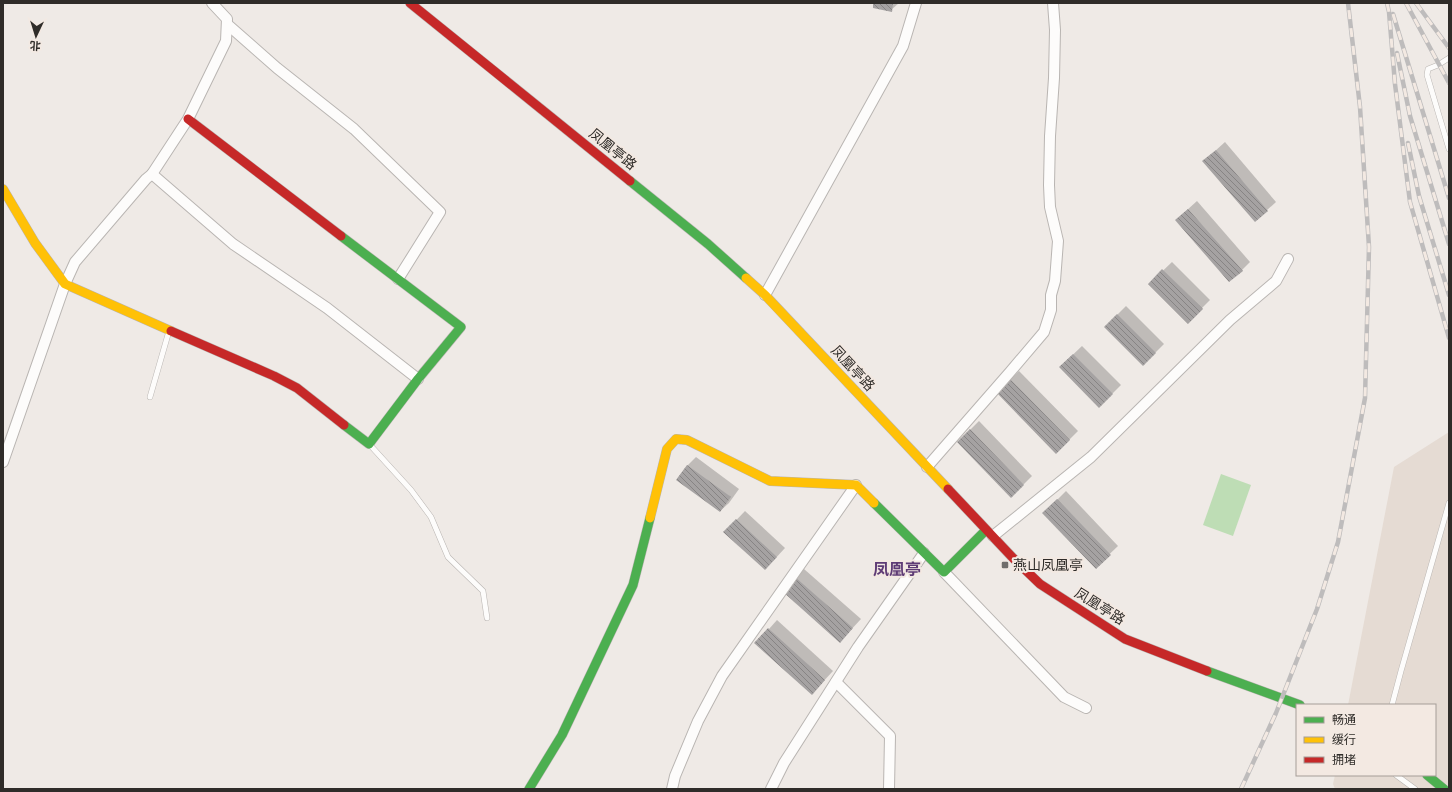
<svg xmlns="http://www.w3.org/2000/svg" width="1452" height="792" viewBox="0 0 1452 792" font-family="Bitter,'Noto Sans SC',serif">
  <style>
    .built { fill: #e5dbd3 }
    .pitch { fill: #beddb5 }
    .shadow { fill: #0003 }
    .building { fill: url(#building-back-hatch) }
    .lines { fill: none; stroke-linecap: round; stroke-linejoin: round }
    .lane-casing { stroke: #b9b5b2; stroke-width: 6 }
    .street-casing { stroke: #b9b5b2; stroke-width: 12 }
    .fast-casing { stroke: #b9b5b2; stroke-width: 10 }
    .slow-casing { stroke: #b9b5b2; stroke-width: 10 }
    .jam-casing { stroke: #b9b5b2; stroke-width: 10 }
    .lane { stroke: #fdfcfb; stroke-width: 5 }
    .street { stroke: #fdfcfb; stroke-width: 10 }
    .fast { stroke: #4caf50; stroke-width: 9 }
    .slow { stroke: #ffc107; stroke-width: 9 }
    .jam { stroke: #c62828; stroke-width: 9 }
    .rail-casing { stroke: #bebcbc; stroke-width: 4.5 }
    .rail { stroke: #f3e9e2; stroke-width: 3; stroke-dasharray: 9; stroke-linecap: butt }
    .poi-dot { fill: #726e6b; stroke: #f3e9e2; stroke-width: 1.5 }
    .labels { text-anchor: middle; stroke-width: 4; stroke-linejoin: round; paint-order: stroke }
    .street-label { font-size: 14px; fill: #2f2c29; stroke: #f3e9e2 }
    .poi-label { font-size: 14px; fill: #2f2c29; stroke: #f3e9e2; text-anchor: start }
    .quarter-label { font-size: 16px; font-weight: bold; fill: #5e3b75; stroke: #f3e9e2 }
  </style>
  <defs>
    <pattern id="building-back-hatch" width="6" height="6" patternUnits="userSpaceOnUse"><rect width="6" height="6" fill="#a5a2a2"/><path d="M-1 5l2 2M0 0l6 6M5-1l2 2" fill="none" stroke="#878484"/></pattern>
  </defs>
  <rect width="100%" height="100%" fill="#efeae6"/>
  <!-- built -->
  <polygon class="built" points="1449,432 1449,789 1335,789 1333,784 1335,775 1435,775 1435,705 1348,705 1394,467"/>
  <!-- pitch -->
  <polygon class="pitch" points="1221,474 1251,485 1233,536 1203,525"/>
  <!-- shadow -->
  <g class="shadow">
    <polygon points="874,3 899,3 891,10"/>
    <polygon points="1225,142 1276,202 1255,221 1204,161"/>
    <polygon points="1197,201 1250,262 1242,270 1176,220"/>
    <polygon points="1172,262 1210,300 1188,322 1149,284"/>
    <polygon points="1126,306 1164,344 1143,365 1105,327"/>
    <polygon points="1082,346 1121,385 1099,407 1060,367"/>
    <polygon points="1019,371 1078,431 1056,453 997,392"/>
    <polygon points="979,421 1032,476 1011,497 958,442"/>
    <polygon points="696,457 739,489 729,503 720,511 677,479 688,465"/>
    <polygon points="1066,491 1118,546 1096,567 1044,513"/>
    <polygon points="745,511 785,548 773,561 725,532"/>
    <polygon points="804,569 861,619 848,633 784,591"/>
    <polygon points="777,620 833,671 820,685 769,629"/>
  </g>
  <!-- building -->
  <g class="building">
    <polygon points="873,3 893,3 892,12 873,8"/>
    <polygon points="1216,150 1268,211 1255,222 1202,161"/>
    <polygon points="1188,209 1243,271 1229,282 1175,220"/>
    <polygon points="1162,269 1203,309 1188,324 1148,284"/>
    <polygon points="1117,314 1156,353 1143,366 1104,327"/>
    <polygon points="1073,354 1113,394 1099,408 1059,367"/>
    <polygon points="1010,379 1070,440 1056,454 996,392"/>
    <polygon points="970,429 1024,485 1011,498 957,442"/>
    <polygon points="687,465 731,497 720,512 676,480"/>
    <polygon points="1057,499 1111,555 1096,569 1042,513"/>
    <polygon points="736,519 777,557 765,570 723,532"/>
    <polygon points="795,577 853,628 840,643 782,591"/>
    <polygon points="768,628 825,680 812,695 754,643"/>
  </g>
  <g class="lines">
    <!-- lane casing -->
    <g class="lane-casing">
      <g id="lane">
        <polyline points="1449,58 1438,65 1428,69 1427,75 1449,149"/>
        <polyline points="150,397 169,331"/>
        <polyline points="370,445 411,490 431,517 448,557 483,591 487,618"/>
        <polyline points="1392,705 1401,671 1449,503"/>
        <polyline points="1396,775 1415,789"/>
      </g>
    </g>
    <!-- street casing -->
    <g class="street-casing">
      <g id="street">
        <polyline points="227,24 277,68 354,129 440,212 398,279"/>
        <polyline points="152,174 233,244 327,308 418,379"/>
        <polyline points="765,295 903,46 916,3"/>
        <polyline points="3,462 65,284 75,262 146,179 152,174 188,119 226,41 227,19 212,3"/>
        <polyline points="927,467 1010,372 1044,332 1051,310 1051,295 1055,281 1058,241 1050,207 1049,185 1050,136 1054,78 1055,30 1053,3"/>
        <polyline points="993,536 1091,457 1230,320 1276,281 1288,259"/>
        <polyline points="944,572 1064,697 1086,708"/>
        <polyline points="836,682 890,736 889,789"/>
        <polyline points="672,789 675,776 698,721 722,676 856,485"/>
        <polyline points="771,789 784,763 858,647 924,553"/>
      </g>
    </g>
    <!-- fast casing -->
    <g class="fast-casing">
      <g id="fast">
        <polyline points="630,181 708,244 746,278"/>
        <polyline points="341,236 461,327 418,379 369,444 344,425"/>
        <polyline points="874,503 944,572 986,530"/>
        <polyline points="1207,671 1300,705"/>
        <polyline points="1427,775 1444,789"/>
        <polyline points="529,789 562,735 633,585 650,518"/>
      </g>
    </g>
    <!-- slow casing -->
    <g class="slow-casing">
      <g id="slow">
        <polyline points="3,189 35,243 65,284 171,331"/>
        <polyline points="746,278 765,295 948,489"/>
        <polyline points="650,518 667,449 676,439 687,440 770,481 856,485 874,503"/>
      </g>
    </g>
    <!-- jam casing -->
    <g class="jam-casing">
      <g id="jam">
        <polyline points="410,3 630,181"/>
        <polyline points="188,119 341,236"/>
        <polyline points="171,331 274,376 297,388 344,425"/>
        <polyline points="948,489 1013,558 1040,584 1125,639 1207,671"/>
      </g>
    </g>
    <!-- lane -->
    <use href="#lane" class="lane"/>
    <!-- street -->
    <use href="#street" class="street"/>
    <!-- fast -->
    <use href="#fast" class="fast"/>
    <!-- slow -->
    <use href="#slow" class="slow"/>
    <!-- jam -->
    <use href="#jam" class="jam"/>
    <!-- rail casing -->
    <g class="rail-casing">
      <g id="rail">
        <polyline points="1387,3 1389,12 1395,84 1410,202 1449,338"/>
        <polyline points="1406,3 1449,83"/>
        <polyline points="1416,3 1449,48"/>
        <polyline points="1393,14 1449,198"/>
        <polyline points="1397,53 1410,116 1449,244"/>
        <polyline points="1408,143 1419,196 1449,295"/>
        <polyline points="1241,789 1276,713 1317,609 1338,542 1365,398 1369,247 1360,107 1348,3"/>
      </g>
    </g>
    <!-- rail -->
    <use href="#rail" class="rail"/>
  </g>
  <!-- markers -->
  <rect class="poi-dot" x="1001" y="561" width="8" height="8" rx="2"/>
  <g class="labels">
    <!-- street labels -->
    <g class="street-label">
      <text transform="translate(613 149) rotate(39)" y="5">凤凰亭路</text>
      <text transform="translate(853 368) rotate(47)" y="5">凤凰亭路</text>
      <text transform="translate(1100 606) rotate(32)" y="5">凤凰亭路</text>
    </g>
    <!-- poi labels -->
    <g class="poi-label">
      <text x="1013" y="570">燕山凤凰亭</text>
    </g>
    <!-- quarter labels -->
    <g class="quarter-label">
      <text x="897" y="575">凤凰亭</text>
    </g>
  </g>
  <!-- border -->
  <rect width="1452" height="792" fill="none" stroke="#2f2c29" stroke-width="8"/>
  <!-- legend -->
  <rect x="1296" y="704" width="140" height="72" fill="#f3e9e2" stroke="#a59d98"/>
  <rect x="1304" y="717" width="20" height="6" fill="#4caf50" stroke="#a59d98"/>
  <text x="1332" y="724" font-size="12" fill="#2f2c29">畅通</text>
  <rect x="1304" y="737" width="20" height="6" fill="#ffc107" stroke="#a59d98"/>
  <text x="1332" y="744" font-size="12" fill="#2f2c29">缓行</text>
  <rect x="1304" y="757" width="20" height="6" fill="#c62828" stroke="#a59d98"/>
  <text x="1332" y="764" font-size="12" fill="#2f2c29">拥堵</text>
  <!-- north arrow -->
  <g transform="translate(36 36) rotate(184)" stroke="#f3e9e2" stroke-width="3" paint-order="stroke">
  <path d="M0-3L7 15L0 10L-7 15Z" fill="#2f2c29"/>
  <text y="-6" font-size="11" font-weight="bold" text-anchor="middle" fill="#2f2c29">北</text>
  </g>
</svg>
